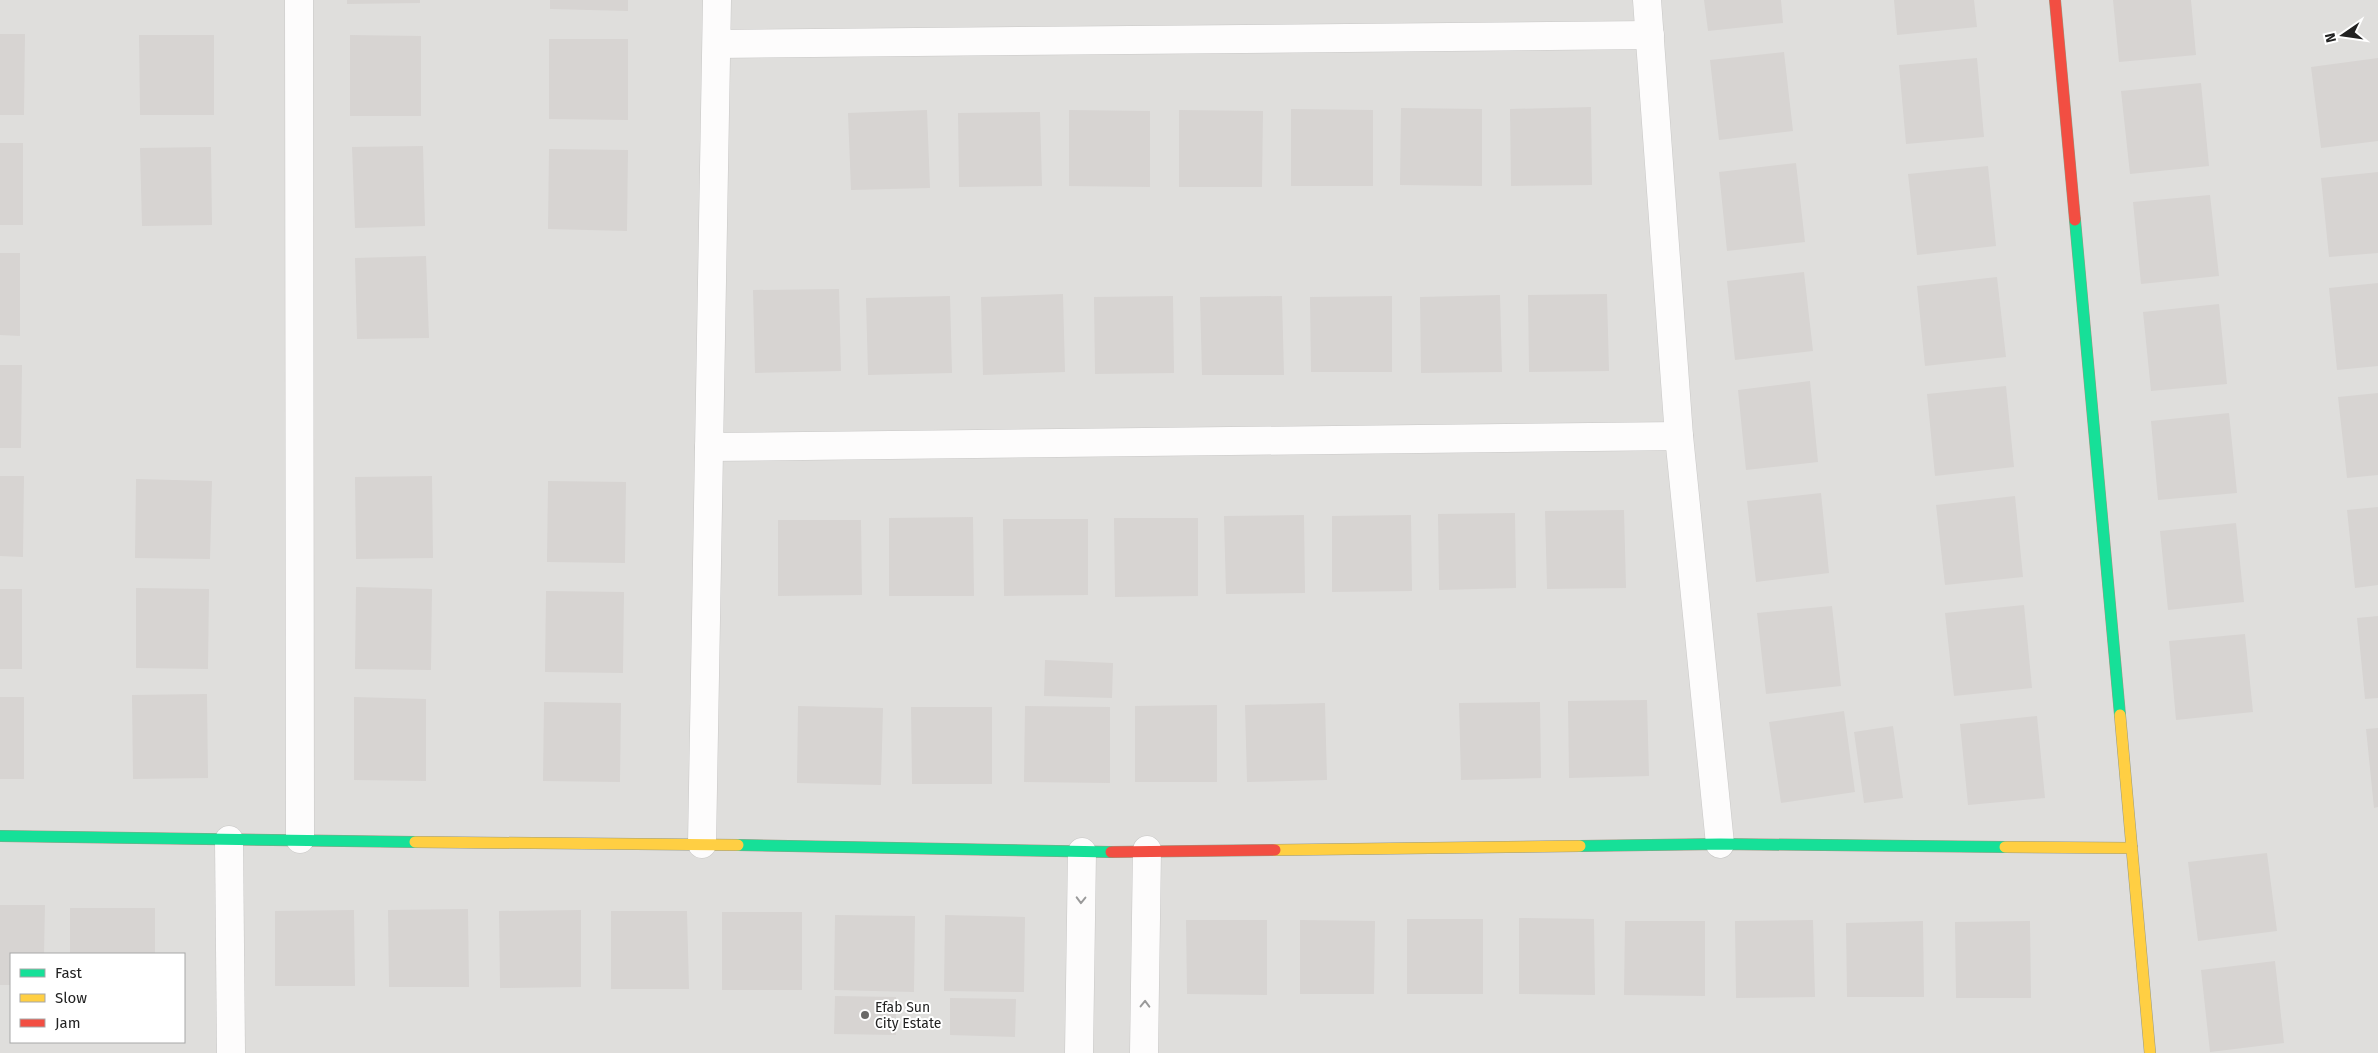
<svg xmlns="http://www.w3.org/2000/svg" width="2378" height="1053" viewBox="0 0 2378 1053" font-family="'Fira Sans',sans-serif">
  <style>
    .residential { fill: #dfdedc; fill-rule: evenodd }
    .building { fill: #d7d4d2 }
    .lines { fill: none; stroke-linecap: round; stroke-linejoin: round }
    .street-casing { stroke: #c9c8c7; stroke-width: 29 }
    .fast-casing { stroke: #999a82; stroke-width: 12 }
    .slow-casing { stroke: #999a82; stroke-width: 12 }
    .jam-casing { stroke: #999a82; stroke-width: 12 }
    .street { stroke: #fdfcfc; stroke-width: 28 }
    .fast { stroke: #16e098; stroke-width: 11 }
    .slow { stroke: #ffcf43; stroke-width: 11 }
    .jam { stroke: #f24e42; stroke-width: 11 }
    .oneway { stroke: #9a9a9a }
    .poi-dot { fill: #6a6968; stroke: #fff; stroke-width: 2 }
    .labels { text-anchor: middle; stroke-width: 4; stroke-linejoin: round; paint-order: stroke }
    .poi-label { font-size: 14px; fill: #222; stroke: #fff; text-anchor: start }
  </style>
  <rect width="100%" height="100%" fill="#f0eeeb"/>
  <!-- residential -->
  <path class="residential" d="M 0,0 L 2378,0 L 2378,1053 L 0,1053 ZM 11,954 L 184,954 L 184,1042 L 11,1042 Z"/>
  <!-- building -->
  <g class="building">
    <polygon points="347,0 420,0 420,3 347,4"/>
    <polygon points="550,0 628,0 628,11 550,9"/>
    <polygon points="1704,0 1781,0 1783,23 1708,31"/>
    <polygon points="1894,0 1974,0 1977,27 1897,35"/>
    <polygon points="2113,0 2191,0 2196,55 2119,62"/>
    <polygon points="0,34 25,34 24,115 0,115"/>
    <polygon points="139,35 214,35 214,115 140,115"/>
    <polygon points="350,35 421,36 421,116 350,116"/>
    <polygon points="549,39 628,39 628,120 549,119"/>
    <polygon points="1784,52 1793,131 1719,140 1710,60"/>
    <polygon points="1977,58 1984,137 1906,144 1899,65"/>
    <polygon points="2378,58 2378,141 2321,148 2311,67"/>
    <polygon points="2201,83 2209,166 2130,174 2121,91"/>
    <polygon points="1591,107 1592,185 1511,186 1510,109"/>
    <polygon points="1401,108 1482,109 1482,186 1400,185"/>
    <polygon points="1291,109 1373,110 1373,186 1291,186"/>
    <polygon points="927,110 930,188 851,190 848,113"/>
    <polygon points="1069,110 1150,111 1150,187 1069,186"/>
    <polygon points="1179,110 1263,111 1262,187 1179,187"/>
    <polygon points="1040,112 1042,186 959,187 958,113"/>
    <rect x="0" y="143" width="23" height="82"/>
    <polygon points="423,146 425,226 355,228 352,147"/>
    <polygon points="211,147 212,225 142,226 140,148"/>
    <polygon points="549,149 628,150 627,231 548,229"/>
    <polygon points="1796,163 1805,242 1727,251 1719,172"/>
    <polygon points="1988,166 1996,246 1917,255 1908,174"/>
    <polygon points="2378,172 2378,253 2329,257 2321,178"/>
    <polygon points="2210,195 2219,276 2141,284 2133,202"/>
    <polygon points="0,253 20,253 20,336 0,335"/>
    <polygon points="426,256 429,338 357,339 355,258"/>
    <polygon points="1804,272 1813,351 1735,360 1727,281"/>
    <polygon points="1997,277 2006,357 1925,366 1917,286"/>
    <polygon points="2378,283 2378,366 2337,370 2329,288"/>
    <polygon points="839,289 841,371 755,373 753,290"/>
    <polygon points="1063,294 1065,372 983,375 981,297"/>
    <polygon points="1607,294 1609,371 1529,372 1528,295"/>
    <polygon points="1500,295 1502,372 1421,373 1420,297"/>
    <polygon points="950,296 952,373 868,375 866,298"/>
    <polygon points="1173,296 1174,373 1095,374 1094,297"/>
    <polygon points="1282,296 1284,375 1202,375 1200,297"/>
    <polygon points="1392,296 1392,372 1311,372 1310,297"/>
    <polygon points="2219,304 2227,384 2151,391 2143,312"/>
    <polygon points="0,365 22,365 21,448 0,448"/>
    <polygon points="1810,381 1818,462 1746,470 1738,390"/>
    <polygon points="2006,386 2014,467 1935,476 1927,394"/>
    <polygon points="2378,393 2378,475 2347,478 2338,397"/>
    <polygon points="2229,413 2237,493 2158,500 2151,421"/>
    <polygon points="0,476 24,476 23,557 0,556"/>
    <polygon points="432,476 433,558 356,559 355,477"/>
    <polygon points="136,479 212,481 210,559 135,558"/>
    <polygon points="548,481 626,482 625,563 547,562"/>
    <polygon points="1821,493 1829,573 1756,582 1747,501"/>
    <polygon points="2015,496 2023,577 1945,585 1936,505"/>
    <polygon points="2378,507 2378,585 2355,588 2347,510"/>
    <polygon points="1624,510 1626,588 1547,589 1545,511"/>
    <polygon points="1515,513 1516,588 1439,590 1438,514"/>
    <polygon points="1304,515 1305,593 1226,594 1224,516"/>
    <polygon points="1411,515 1412,591 1332,592 1332,516"/>
    <polygon points="973,517 974,596 889,596 889,518"/>
    <polygon points="1114,518 1198,518 1198,596 1115,597"/>
    <polygon points="1003,519 1088,519 1088,595 1004,596"/>
    <polygon points="778,520 861,520 862,595 778,596"/>
    <polygon points="2236,523 2244,602 2168,610 2160,531"/>
    <polygon points="356,587 432,589 431,670 355,669"/>
    <polygon points="136,588 209,589 208,669 136,668"/>
    <rect x="0" y="589" width="22" height="80"/>
    <polygon points="546,591 624,592 623,673 545,672"/>
    <polygon points="2024,605 2032,688 1954,696 1945,613"/>
    <polygon points="1832,606 1841,686 1766,694 1757,613"/>
    <polygon points="2378,616 2378,698 2365,699 2357,618"/>
    <polygon points="2245,634 2253,712 2176,720 2169,641"/>
    <polygon points="1045,660 1113,663 1112,698 1044,696"/>
    <polygon points="207,694 208,778 133,779 132,695"/>
    <rect x="0" y="697" width="24" height="82"/>
    <polygon points="354,697 426,699 426,781 354,780"/>
    <polygon points="1647,700 1649,776 1569,778 1568,701"/>
    <polygon points="544,702 621,703 620,782 543,781"/>
    <polygon points="1540,702 1541,778 1461,780 1459,703"/>
    <polygon points="1325,703 1327,780 1247,782 1245,705"/>
    <polygon points="1217,705 1217,782 1135,782 1135,706"/>
    <polygon points="798,706 883,708 881,785 797,783"/>
    <polygon points="1025,706 1110,707 1110,783 1024,782"/>
    <polygon points="911,707 992,707 992,784 912,784"/>
    <polygon points="1844,711 1855,792 1781,803 1769,722"/>
    <polygon points="2037,716 2045,798 1968,805 1960,724"/>
    <polygon points="1893,726 1903,798 1864,803 1854,732"/>
    <polygon points="2378,728 2378,807 2374,808 2366,729"/>
    <polygon points="2267,853 2277,931 2198,941 2188,862"/>
    <polygon points="0,905 45,905 44,954 11,954 11,985 0,985"/>
    <rect x="70" y="908" width="85" height="46"/>
    <polygon points="468,909 469,987 389,987 388,910"/>
    <polygon points="354,910 355,986 275,986 275,911"/>
    <polygon points="581,910 581,987 500,988 499,911"/>
    <polygon points="611,911 687,911 689,989 611,989"/>
    <rect x="722" y="912" width="80" height="78"/>
    <polygon points="835,915 915,916 914,992 834,990"/>
    <polygon points="945,915 1025,917 1024,992 944,991"/>
    <polygon points="1519,918 1594,919 1595,995 1519,994"/>
    <rect x="1407" y="919" width="76" height="75"/>
    <polygon points="1186,920 1267,920 1267,995 1187,994"/>
    <polygon points="1300,920 1375,921 1374,994 1300,994"/>
    <polygon points="1813,920 1815,997 1736,998 1735,921"/>
    <polygon points="1625,921 1705,921 1705,996 1624,995"/>
    <polygon points="1923,921 1924,997 1847,997 1846,923"/>
    <polygon points="2030,921 2031,998 1956,998 1955,922"/>
    <polygon points="2275,961 2284,1043 2210,1052 2201,970"/>
    <polygon points="835,996 896,997 896,1035 834,1034"/>
    <polygon points="950,998 1016,999 1015,1037 950,1035"/>
  </g>
  <g class="lines">
    <!-- street casing -->
    <g class="street-casing">
      <g id="street">
        <polyline points="299,0 300,839"/>
        <polyline points="1647,0 1679,436 1720,844"/>
        <polyline points="717,44 1650,35"/>
        <polyline points="709,447 1679,436"/>
        <polyline points="229,840 231,1053"/>
        <polyline points="702,844 717,0"/>
        <polyline points="1079,1053 1082,852"/>
        <polyline points="1144,1053 1147,850"/>
      </g>
    </g>
    <!-- fast casing -->
    <g class="fast-casing">
      <g id="fast">
        <polyline points="2075,220 2120,715"/>
        <polyline points="0,836 415,842"/>
        <polyline points="738,845 1111,852"/>
        <polyline points="1580,846 1720,844 2005,847"/>
      </g>
    </g>
    <!-- slow casing -->
    <g class="slow-casing">
      <g id="slow">
        <polyline points="2120,715 2150,1053"/>
        <polyline points="415,842 738,845"/>
        <polyline points="2005,847 2132,848"/>
        <polyline points="1275,850 1580,846"/>
      </g>
    </g>
    <!-- jam casing -->
    <g class="jam-casing">
      <g id="jam">
        <polyline points="2055,0 2075,220"/>
        <polyline points="1111,852 1275,850"/>
      </g>
    </g>
    <!-- street -->
    <use href="#street" class="street"/>
    <!-- fast -->
    <use href="#fast" class="fast"/>
    <!-- slow -->
    <use href="#slow" class="slow"/>
    <!-- jam -->
    <use href="#jam" class="jam"/>
  </g>
  <!-- one-way arrows -->
  <defs><path id="oneway-chevron" d="M-2-3.5L2.5 0L-2 3.5" fill="none" stroke-width="1.6" stroke-linecap="round" stroke-linejoin="round" transform="scale(1.25)"/></defs>
  <g class="oneway">
    <use href="#oneway-chevron" transform="translate(1081 900) rotate(91)"/>
    <use href="#oneway-chevron" transform="translate(1145 1004) rotate(-89)"/>
  </g>
  <!-- markers -->
  <circle class="poi-dot" cx="865" cy="1015" r="5"/>
  <g class="labels">
    <!-- poi labels -->
    <g class="poi-label">
      <text x="875" y="1012">Efab Sun<tspan x="875" dy="16">City Estate</tspan></text>
    </g>
  </g>
  <!-- legend -->
  <rect x="10" y="953" width="175" height="90" fill="#ffffff" stroke="#a7a7a7"/>
  <rect x="20" y="969" width="25" height="8" fill="#16e098" stroke="#a7a7a7"/>
  <text x="55" y="978" font-size="15" fill="#222222">Fast</text>
  <rect x="20" y="994" width="25" height="8" fill="#ffcf43" stroke="#a7a7a7"/>
  <text x="55" y="1003" font-size="15" fill="#222222">Slow</text>
  <rect x="20" y="1019" width="25" height="8" fill="#f24e42" stroke="#a7a7a7"/>
  <text x="55" y="1028" font-size="15" fill="#222222">Jam</text>
  <!-- north arrow -->
  <g transform="translate(2343 35) rotate(257)" stroke="#ffffff" stroke-width="4" paint-order="stroke">
  <path d="M0-4L9 19L0 12L-9 19Z" fill="#222222"/>
  <text y="-8" font-size="14" font-weight="bold" text-anchor="middle" fill="#222222">N</text>
  </g>
</svg>
